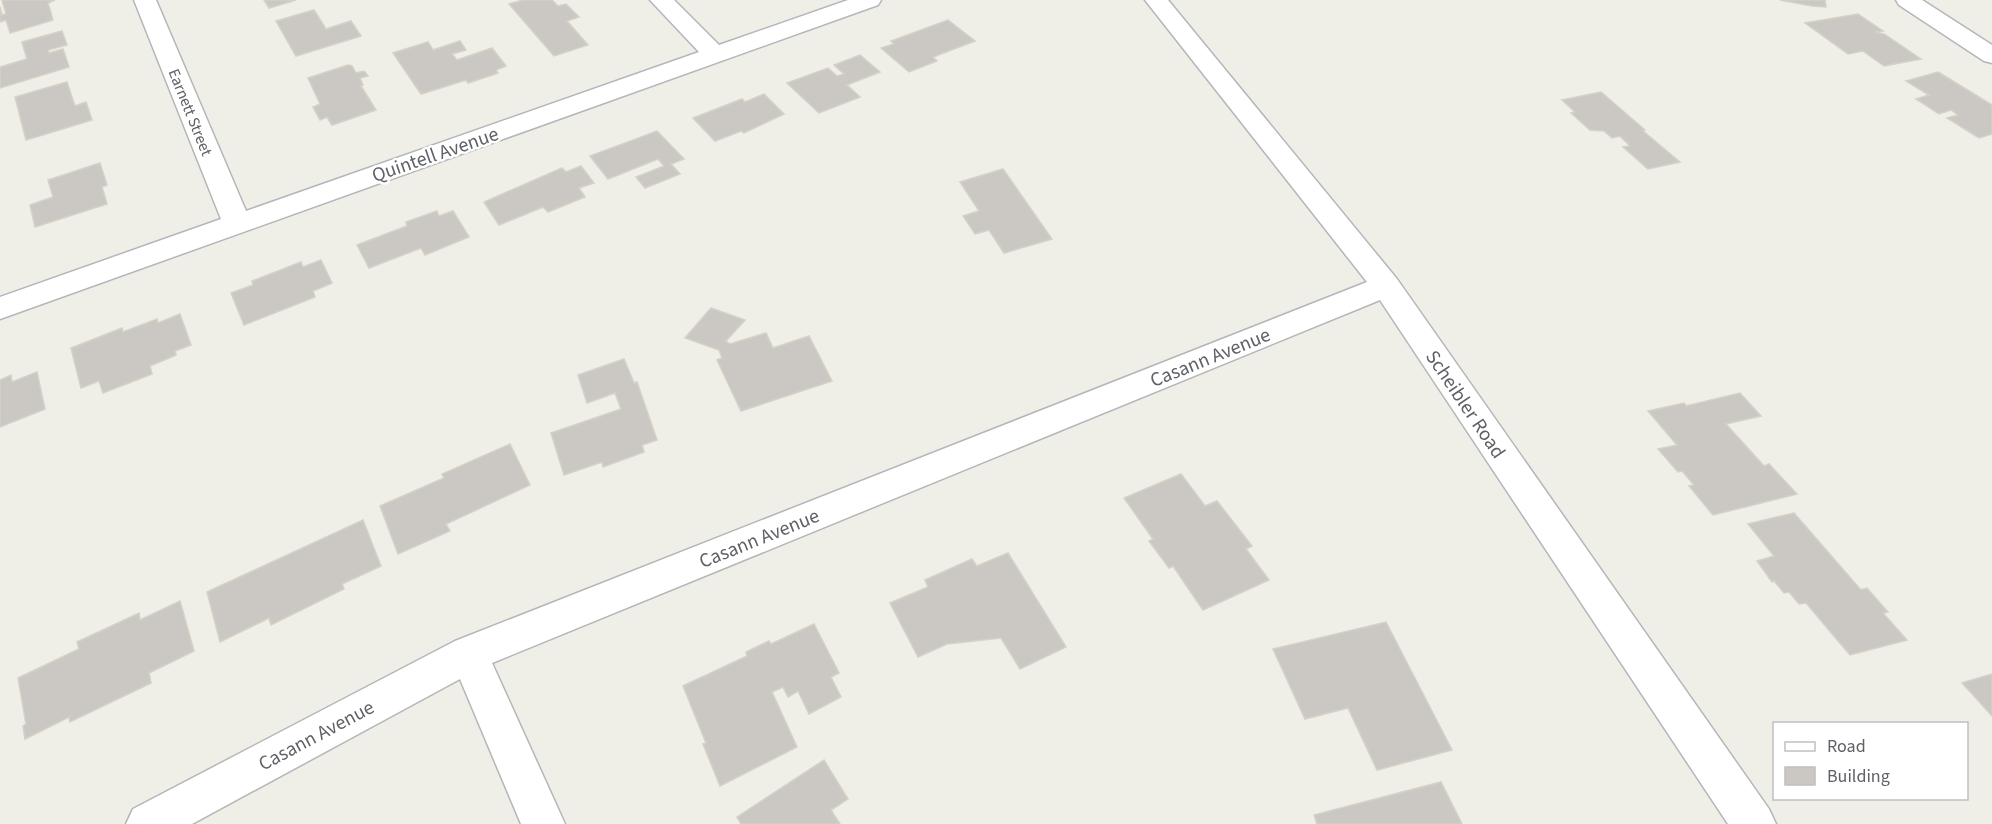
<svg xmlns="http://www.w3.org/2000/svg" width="1992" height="824" viewBox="0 0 1992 824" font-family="'Source Sans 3',sans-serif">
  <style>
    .building { fill: #cbc8c4; stroke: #d4d1c5; stroke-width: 1.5 }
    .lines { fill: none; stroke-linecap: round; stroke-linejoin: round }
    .street-casing { stroke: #b4b6ba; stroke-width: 3 }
    .street { fill: #fff; fill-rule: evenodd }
    .labels { text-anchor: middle; stroke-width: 5; stroke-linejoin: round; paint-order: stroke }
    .far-street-label { font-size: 16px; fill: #5e6166; stroke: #fff }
    .street-label { font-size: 20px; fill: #5e6166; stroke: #fff }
  </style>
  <rect width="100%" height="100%" fill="#efeee7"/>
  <!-- building -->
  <g class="building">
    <polygon points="2,0 55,0 48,3 53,20 10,33 6,20 0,22 0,7 2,15 6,14"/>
    <polygon points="264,0 296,0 269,8"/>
    <polygon points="523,0 552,0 558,6 566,4 579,17 567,21 588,45 554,56 509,4"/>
    <polygon points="1780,0 1825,0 1826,7 1812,6"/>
    <polygon points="314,10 326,29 351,21 361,36 296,56 276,21"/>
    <polygon points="1858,14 1883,31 1875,32 1884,34 1921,59 1884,66 1863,51 1848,54 1805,23"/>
    <polygon points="948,20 975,41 933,57 937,61 909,72 881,48 894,44 891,41"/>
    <polygon points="62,31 67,45 48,50 49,53 63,49 69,67 0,88 0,67 27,59 22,42"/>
    <polygon points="460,41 466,50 452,54 457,60 492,48 506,66 496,70 498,73 468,83 466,80 421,94 393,53 428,42 433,50"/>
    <polygon points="860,55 880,72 847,85 860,97 819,113 787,83 828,68 837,76 844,74 834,65"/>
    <polygon points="348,65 352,66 356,73 364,71 368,76 360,78 363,85 361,86 376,110 332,125 327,117 320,120 313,107 320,104 308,78"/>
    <polygon points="1938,72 1992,105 1992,134 1979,138 1947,118 1958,115 1951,110 1939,114 1916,99 1929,95 1906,81"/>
    <polygon points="67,82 75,106 86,102 92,120 26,140 15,97"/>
    <polygon points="1601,92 1645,130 1643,131 1680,162 1648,169 1623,147 1630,146 1620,136 1612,138 1604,131 1590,130 1571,113 1575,112 1562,100"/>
    <polygon points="764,94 784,114 744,133 741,131 715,141 693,118 742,99 745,102"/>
    <polygon points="657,131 684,159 671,164 680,174 645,188 636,177 664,166 658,159 608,179 590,156"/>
    <polygon points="100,163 107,185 102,187 107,204 35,227 30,205 53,197 48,180"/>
    <polygon points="581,166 594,183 579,188 585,197 548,212 543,207 499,225 484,202 562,168 566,172"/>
    <polygon points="1003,169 1052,239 1004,253 989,230 975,234 963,216 979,211 960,182"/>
    <polygon points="437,211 439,216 453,211 469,237 425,255 421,248 369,268 357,245 407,226 406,222"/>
    <polygon points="321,260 332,283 313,291 315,297 244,325 231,293 253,285 252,281 301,262 303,267"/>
    <polygon points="711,308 745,320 726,341 730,344 766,333 773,348 809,336 832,381 741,411 717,360 722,358 719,350 685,338"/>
    <polygon points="180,314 191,345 175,351 176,355 150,366 152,374 103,393 99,381 81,388 71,348 122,328 123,332 157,319 158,323"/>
    <polygon points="624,359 634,383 637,382 657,440 642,445 644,452 603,467 602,462 564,475 551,433 621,409 615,393 587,403 578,375"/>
    <polygon points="37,372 45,409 0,427 0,380 11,375 12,382"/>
    <polygon points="1740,393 1761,416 1726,424 1764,466 1769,464 1797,494 1713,515 1689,486 1694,485 1682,471 1678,472 1658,449 1677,445 1648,411 1684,403 1686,406"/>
    <polygon points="510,444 530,485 446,524 450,531 398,554 380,506 444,478 442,474"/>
    <polygon points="1181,474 1205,506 1217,501 1252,546 1246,549 1269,580 1203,610 1173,566 1169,568 1149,541 1153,539 1124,498"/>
    <polygon points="1794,513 1861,590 1867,588 1888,612 1883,613 1907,640 1850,655 1806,603 1799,604 1789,592 1784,593 1774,581 1772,582 1757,561 1774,556 1748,524"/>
    <polygon points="363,520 381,566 342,584 344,589 271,625 269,618 220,642 207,592"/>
    <polygon points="1008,553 1066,647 1020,669 1001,638 947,644 918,657 890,603 928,587 925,580 972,559 977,566"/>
    <polygon points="180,601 194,651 149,673 151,683 70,722 69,717 25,739 23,726 26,724 18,678 79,649 77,642 139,613 140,620"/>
    <polygon points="1386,622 1452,750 1377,770 1348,708 1305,719 1273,649"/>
    <polygon points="814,624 839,673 831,677 841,697 809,714 798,691 788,697 783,687 772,692 797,747 720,786 703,744 706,743 683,686 747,656 746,652 769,641 771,644"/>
    <polygon points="1992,674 1992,716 1962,683"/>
    <polygon points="824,760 848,799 831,810 840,824 741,824 737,817"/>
    <polygon points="1441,782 1462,824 1317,824 1314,815"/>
  </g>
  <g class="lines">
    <!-- street casing -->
    <g class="street-casing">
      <g id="street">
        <polygon points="134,0 156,0 246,211 699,52 650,0 674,0 719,45 848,0 881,0 878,5 0,319 0,297 221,219"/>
        <polygon points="1145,0 1168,0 1397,279 1769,809 1776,824 1728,824 1380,300 492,663 565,824 521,824 460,679 192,824 126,824 133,809 455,641 1367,282"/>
        <polygon points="1896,0 1922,0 1992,45 1992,63 1984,61 1899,5"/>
      </g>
    </g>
    <!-- street -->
    <use href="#street" class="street"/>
  </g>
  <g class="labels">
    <!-- far-street labels -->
    <g class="far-street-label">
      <text transform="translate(191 112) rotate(68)" y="6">Earnett Street</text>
    </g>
    <!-- street labels -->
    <g class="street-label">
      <text transform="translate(435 154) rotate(-19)" y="7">Quintell Avenue</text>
      <text transform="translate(1210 357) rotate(-22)" y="7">Casann Avenue</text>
      <text transform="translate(1466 404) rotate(56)" y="7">Scheibler Road</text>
      <text transform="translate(759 538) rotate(-22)" y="7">Casann Avenue</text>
      <text transform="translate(316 735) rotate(-28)" y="7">Casann Avenue</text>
    </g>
  </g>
  <!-- legend -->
  <rect x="1773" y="722" width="195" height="78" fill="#ffffff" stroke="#bfc0c2" stroke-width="1.5"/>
  <rect x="1785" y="742" width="30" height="9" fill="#ffffff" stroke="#bfc0c2" stroke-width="1.5"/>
  <text x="1827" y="752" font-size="18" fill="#5e6166">Road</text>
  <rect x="1785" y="767" width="30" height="18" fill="#cbc8c4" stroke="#bfc0c2" stroke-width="1.5"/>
  <text x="1827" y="782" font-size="18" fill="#5e6166">Building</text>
</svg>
